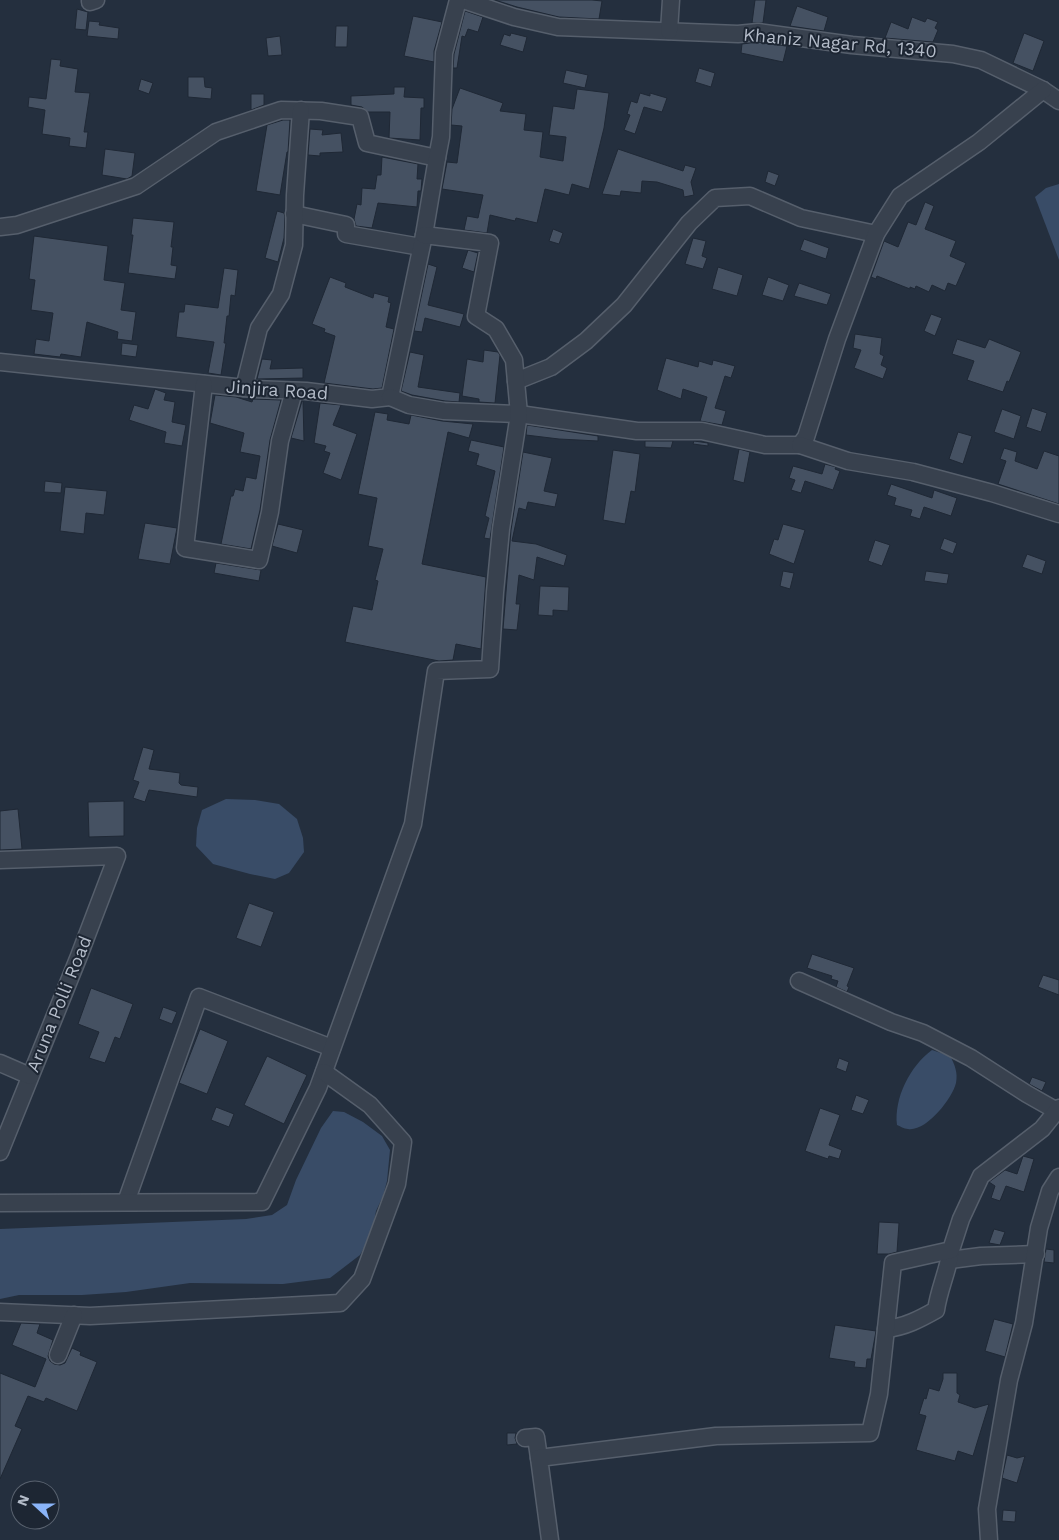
<svg xmlns="http://www.w3.org/2000/svg" width="1059" height="1540" viewBox="0 0 1059 1540" font-family="'Work Sans',sans-serif">
  <style>
    .water { fill: #394c67 }
    .building { fill: #455162; stroke: #1f2835 }
    .lines { fill: none; stroke-linecap: round; stroke-linejoin: round }
    .minor-casing { stroke: #565f6c; stroke-width: 19 }
    .minor { stroke: #38414e; stroke-width: 16 }
    .labels { text-anchor: middle; stroke-width: 4; stroke-linejoin: round; paint-order: stroke }
    .street-label { font-size: 18px; fill: #b4bcc9; stroke: #1d2633 }
  </style>
  <rect width="100%" height="100%" fill="#242f3e"/>
  <!-- water -->
  <g class="water">
    <polygon points="1059,184 1059,260 1035,197 1046,188"/>
    <polygon points="226,799 255,800 279,804 297,819 303,838 304,852 289,873 275,879 250,874 213,864 196,846 197,828 202,810"/>
    <path d="M 932,1050 L 950,1056 C 955,1065 958,1073 956,1083 C 952,1099 926,1132 908,1129 C 904,1129 900,1126 897,1125 C 894,1098 910,1066 932,1050 Z"/>
    <polygon points="333,1111 344,1112 363,1122 382,1136 390,1150 387,1181 383,1196 376,1211 371,1236 360,1255 330,1278 283,1284 190,1283 126,1292 82,1295 19,1295 0,1299 0,1229 246,1219 272,1215 287,1205 296,1180 321,1128"/>
  </g>
  <!-- building -->
  <g class="building">
    <polygon points="495,0 592,0 602,1 599,19 559,17 517,7"/>
    <polygon points="755,0 766,0 763,23 752,23"/>
    <polygon points="797,6 828,17 824,31 790,26"/>
    <polygon points="77,9 88,12 86,30 75,29"/>
    <polygon points="465,11 483,17 478,32 468,29 465,37 462,36 457,68 453,68 454,54"/>
    <polygon points="413,16 442,22 434,51 434,62 404,56"/>
    <polygon points="912,17 925,22 927,18 938,22 935,28 938,30 933,42 885,38 891,22 908,29"/>
    <polygon points="89,21 100,22 99,25 119,28 118,39 87,36"/>
    <polygon points="336,26 348,26 347,47 335,47"/>
    <polygon points="511,33 527,37 523,52 500,45 504,34 510,36"/>
    <polygon points="1024,33 1044,41 1033,71 1013,63"/>
    <polygon points="280,36 282,55 268,56 266,38"/>
    <polygon points="758,42 787,46 783,62 741,53 742,44"/>
    <polygon points="51,59 61,60 60,66 78,69 75,92 90,93 84,132 88,132 86,148 69,146 70,138 42,134 45,110 28,107 29,97 46,99"/>
    <polygon points="699,68 715,73 711,87 695,82"/>
    <polygon points="566,70 588,75 585,88 563,83"/>
    <polygon points="188,77 204,77 205,87 212,88 211,99 188,97"/>
    <polygon points="141,79 153,83 149,94 138,90"/>
    <polygon points="394,87 405,87 404,97 424,98 424,108 421,108 420,140 389,138 390,112 368,112 362,107 351,105 351,96 394,94"/>
    <polygon points="460,88 503,103 500,111 526,114 524,130 543,132 540,157 563,161 566,137 549,135 553,106 574,109 577,89 609,93 604,128 589,189 572,184 569,195 545,189 537,223 516,218 515,221 490,215 487,233 464,230 467,216 478,218 483,195 442,189 447,162 457,163 462,126 451,125 452,109"/>
    <polygon points="640,93 650,96 650,93 667,98 662,112 644,107 635,134 624,130 630,115 627,114 631,101 637,103"/>
    <polygon points="251,94 264,94 264,105 251,110"/>
    <polygon points="283,120 290,120 288,152 287,152 280,195 256,191 267,125"/>
    <polygon points="310,129 323,130 322,135 341,133 343,152 320,153 320,156 308,155"/>
    <polygon points="105,149 135,153 132,176 127,179 102,175"/>
    <polygon points="618,149 683,171 685,165 696,168 691,182 694,195 684,197 683,190 657,182 642,181 641,193 621,191 620,196 602,194"/>
    <polygon points="382,157 418,164 417,179 422,179 421,191 418,191 417,207 378,203 372,228 356,226 354,219 357,204 361,205 362,188 375,189 377,175 381,175"/>
    <polygon points="768,171 779,175 775,186 765,182"/>
    <polygon points="925,202 934,206 925,229 956,241 950,256 966,263 956,286 948,283 945,291 932,285 929,292 916,286 915,289 910,287 910,289 877,276 876,279 871,277 884,241 898,247 908,222 916,225"/>
    <polygon points="277,211 284,213 285,217 284,238 278,262 265,258"/>
    <polygon points="133,218 174,222 171,247 173,247 171,265 177,266 175,279 128,273 133,235 131,235"/>
    <polygon points="553,229 563,233 559,244 549,241"/>
    <polygon points="34,236 108,246 104,280 125,283 121,310 136,312 132,341 117,339 118,332 87,322 81,357 61,354 60,357 34,354 36,339 49,341 53,313 31,310 35,280 29,279"/>
    <polygon points="693,238 706,241 702,256 707,258 703,269 685,264"/>
    <polygon points="804,239 829,248 826,259 800,250"/>
    <polygon points="468,250 478,253 474,272 462,268"/>
    <polygon points="428,264 437,267 428,305 464,314 460,327 425,318 422,332 414,331"/>
    <polygon points="718,267 743,275 737,296 712,289"/>
    <polygon points="224,268 238,270 235,296 231,295 229,316 227,316 224,343 226,343 221,375 208,373 214,342 176,337 179,312 184,312 185,304 218,308"/>
    <polygon points="330,277 346,283 345,287 373,298 374,293 389,297 388,302 391,303 386,327 394,329 382,388 373,389 324,383 335,336 324,332 325,329 312,324"/>
    <polygon points="768,277 789,285 783,301 762,295"/>
    <polygon points="799,283 831,294 827,305 794,296"/>
    <polygon points="931,314 942,318 935,336 924,331"/>
    <polygon points="855,334 882,338 880,354 884,356 881,365 887,368 883,379 854,368 861,350 853,348"/>
    <polygon points="957,339 985,348 989,339 1021,352 1009,382 1007,381 1003,392 967,380 974,361 952,354"/>
    <polygon points="122,343 138,345 136,357 121,355"/>
    <polygon points="484,350 498,352 500,355 495,403 479,402 479,399 462,396 467,359 483,362"/>
    <polygon points="410,352 424,355 418,387 460,393 459,402 445,401 412,395 401,391"/>
    <polygon points="666,358 698,367 699,361 712,365 713,360 735,366 731,378 725,376 715,408 726,411 722,425 700,421 707,397 683,389 681,399 657,390"/>
    <polygon points="262,359 272,360 270,369 303,368 303,378 257,379"/>
    <polygon points="155,389 166,393 164,400 175,402 172,422 186,425 182,446 164,443 166,432 129,420 134,405 148,409"/>
    <polygon points="215,395 236,397 252,402 253,399 281,400 270,440 260,510 251,549 221,544 231,496 233,496 235,489 243,491 246,477 256,479 260,456 240,452 244,433 210,423"/>
    <polygon points="302,401 303,401 304,441 291,438"/>
    <polygon points="320,403 341,405 333,425 357,434 341,480 323,473 330,453 324,451 326,446 314,443"/>
    <polygon points="1032,408 1047,413 1041,432 1026,427"/>
    <polygon points="1002,409 1021,416 1014,439 994,432"/>
    <polygon points="375,412 388,414 387,420 409,424 411,415 442,421 473,424 469,438 448,432 422,564 486,577 481,649 456,644 453,660 439,661 345,642 353,606 372,610 378,581 375,580 383,549 368,546 377,498 358,494"/>
    <polygon points="527,425 598,436 598,441 559,439 526,435"/>
    <polygon points="958,432 972,436 963,464 949,459"/>
    <polygon points="471,440 504,447 490,539 484,538 489,518 485,516 495,471 476,465 479,454 468,451"/>
    <polygon points="645,441 673,441 671,448 645,447"/>
    <polygon points="694,441 708,443 708,446 693,444"/>
    <polygon points="1004,448 1017,452 1015,461 1037,469 1044,451 1059,456 1059,504 998,484 1006,461 1000,459"/>
    <polygon points="739,449 750,452 744,483 733,480"/>
    <polygon points="613,450 640,454 635,492 631,491 625,524 603,520"/>
    <polygon points="523,452 552,458 544,491 558,494 555,507 528,502 526,510 519,508 512,541 536,544 567,555 564,566 537,557 534,580 519,575 516,604 520,604 517,630 503,629 511,530"/>
    <polygon points="825,464 836,467 835,469 840,471 833,490 805,481 801,493 791,490 795,480 789,478 793,466 822,474"/>
    <polygon points="45,481 62,483 61,493 44,492"/>
    <polygon points="891,484 932,498 934,490 957,498 951,516 924,507 920,519 910,516 912,510 894,505 896,498 887,495"/>
    <polygon points="65,487 107,491 104,515 86,513 84,534 60,531"/>
    <polygon points="145,523 177,528 170,564 138,559"/>
    <polygon points="278,524 303,530 297,553 272,546"/>
    <polygon points="783,524 805,530 794,564 769,554 774,539 778,540"/>
    <polygon points="944,538 957,543 953,554 940,549"/>
    <polygon points="875,540 890,545 882,566 868,561"/>
    <polygon points="1027,554 1046,561 1042,574 1022,567"/>
    <polygon points="216,563 261,570 259,581 214,573"/>
    <polygon points="783,571 794,573 790,589 780,586"/>
    <polygon points="926,571 949,574 947,584 924,581"/>
    <polygon points="540,586 569,587 568,611 553,610 553,616 538,615"/>
    <polygon points="143,747 154,750 149,769 180,773 179,783 181,785 198,787 197,797 149,790 145,802 133,798 139,782 133,780"/>
    <polygon points="124,801 124,836 89,837 88,802"/>
    <polygon points="18,809 22,849 0,850 0,811"/>
    <polygon points="249,903 274,912 261,947 236,938"/>
    <polygon points="812,954 854,968 847,986 849,987 847,992 836,987 838,981 831,979 832,976 807,968"/>
    <polygon points="1043,975 1059,980 1059,995 1038,987"/>
    <polygon points="91,988 133,1004 120,1039 115,1037 105,1063 89,1058 99,1032 78,1024"/>
    <polygon points="163,1007 177,1012 172,1024 159,1019"/>
    <polygon points="200,1029 228,1041 207,1094 179,1083"/>
    <polygon points="267,1056 307,1075 284,1124 244,1105"/>
    <polygon points="839,1058 849,1062 846,1072 836,1068"/>
    <polygon points="1032,1077 1046,1082 1042,1091 1029,1084"/>
    <polygon points="856,1095 869,1100 863,1114 851,1110"/>
    <polygon points="216,1107 234,1114 229,1127 211,1120"/>
    <polygon points="820,1108 840,1115 829,1145 842,1150 839,1159 829,1156 828,1159 805,1151"/>
    <polygon points="1023,1156 1034,1159 1024,1192 1006,1186 1000,1201 991,1198 995,1186 989,1182 1005,1170 1017,1174"/>
    <polygon points="879,1222 899,1223 897,1252 889,1254 877,1254"/>
    <polygon points="994,1229 1005,1232 1000,1245 989,1243"/>
    <polygon points="1046,1249 1054,1250 1054,1263 1044,1262"/>
    <polygon points="994,1319 1013,1324 1005,1357 985,1351"/>
    <polygon points="21,1323 40,1324 37,1333 53,1340 48,1356 50,1361 54,1364 60,1365 65,1363 72,1348 81,1352 80,1355 97,1362 77,1411 46,1398 44,1402 28,1396 15,1426 22,1429 0,1479 0,1373 35,1387 46,1359 12,1345"/>
    <polygon points="835,1325 876,1331 871,1359 867,1359 866,1368 854,1367 855,1362 829,1358"/>
    <polygon points="943,1373 957,1373 957,1393 960,1395 958,1402 975,1408 989,1404 973,1456 958,1451 955,1461 916,1450 926,1416 919,1414 924,1398 926,1399 929,1388 939,1391 943,1379"/>
    <polygon points="507,1433 516,1433 515,1438 517,1444 507,1445"/>
    <polygon points="1007,1455 1017,1458 1025,1456 1017,1483 1002,1478"/>
    <polygon points="1003,1510 1016,1511 1015,1522 1002,1521"/>
  </g>
  <g class="lines">
    <!-- minor casing -->
    <g class="minor-casing">
      <g id="minor">
        <polyline points="90,0 90,2 96,0"/>
        <polyline points="463,0 514,17 558,27 738,34 758,32 852,45 953,54 981,60 1043,90 1059,101"/>
        <polyline points="669,31 671,0"/>
        <polyline points="294,214 346,225 346,234 421,247"/>
        <polyline points="0,227 17,225 136,186 216,132 281,110 321,111 360,117 367,143 437,158"/>
        <polyline points="0,362 254,389 306,391 372,399 390,397 424,235 437,158 441,137 444,53 458,0"/>
        <polyline points="516,381 551,367 586,341 624,305 689,223 715,198 750,196 801,218 876,234"/>
        <polyline points="204,384 185,548 259,560 270,512 280,441 294,391"/>
        <polyline points="244,388 259,328 281,294 294,245 295,195 301,110"/>
        <polyline points="390,397 409,405 444,411 519,414 637,431 702,431 765,445 800,445 806,437 837,339 876,234 900,196 979,142 1043,90"/>
        <polyline points="800,445 848,461 913,472 992,493 1059,514"/>
        <polyline points="0,860 117,856 79,956 0,1152"/>
        <polyline points="799,981 891,1022 923,1033 971,1058 1027,1094 1057,1111"/>
        <polyline points="0,1063 30,1076"/>
        <polyline points="126,1202 199,997 332,1048"/>
        <polyline points="0,1203 262,1202 318,1088 413,824 436,671 490,669 495,592 501,529 519,414 514,360 496,329 476,316 490,243 424,235"/>
        <polyline points="950,1260 981,1256 1036,1254"/>
        <polyline points="0,1312 90,1316 340,1303 362,1279 397,1184 403,1142 370,1105 324,1072"/>
        <path d="M 886,1329 C 905,1327 920,1319 936,1310 C 939,1289 948,1271 951,1250"/>
        <polyline points="58,1355 74,1315"/>
        <polyline points="525,1438 536,1437 539,1458"/>
        <polyline points="550,1540 539,1458 716,1436 870,1433 879,1394 893,1263 951,1250 961,1219 981,1176 1042,1129 1059,1108"/>
        <polyline points="989,1540 987,1509 1009,1380 1024,1323 1039,1228 1050,1191 1059,1177"/>
      </g>
    </g>
    <!-- minor -->
    <use href="#minor" class="minor"/>
  </g>
  <g class="labels">
    <!-- street labels -->
    <g class="street-label">
      <text transform="translate(840 43) rotate(5)" y="6">Khaniz Nagar Rd, 1340</text>
      <text transform="translate(277 390) rotate(4)" y="6">Jinjira Road</text>
      <text transform="translate(59 1004) rotate(-68)" y="6">Aruna Polli Road</text>
    </g>
  </g>
  <!-- north arrow -->
  <g transform="translate(35 1505) rotate(291)"><circle r="24" fill="#1d2633" stroke="#59626f"/>
  <path d="M0-4L9 19L0 12L-9 19Z" fill="#8ab4f8"/>
  <text y="-8" font-size="14" font-weight="bold" text-anchor="middle" fill="#b4bcc9">N</text>
  </g>
</svg>
